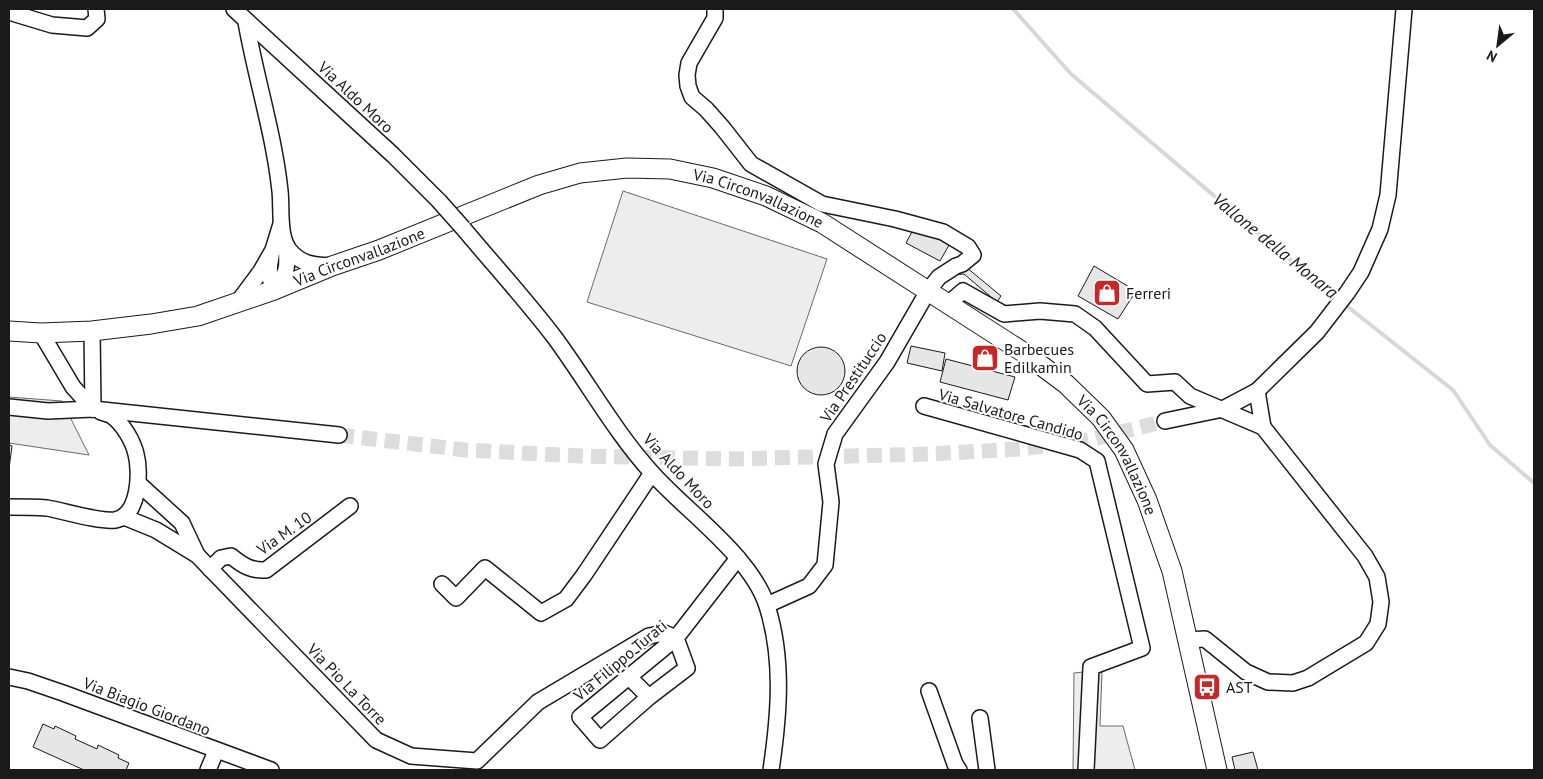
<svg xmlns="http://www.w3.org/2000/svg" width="1543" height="779" viewBox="0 0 1543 779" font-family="'PT Sans',sans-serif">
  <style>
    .built { fill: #ededed; stroke: #6a6a6a }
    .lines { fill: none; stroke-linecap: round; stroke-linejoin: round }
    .stream { stroke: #d7d7d7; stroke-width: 4 }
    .building { fill: #e6e6e6; stroke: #1a1a1a }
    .minor-tunnel { stroke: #ddd; stroke-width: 15; stroke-dasharray: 15 8; stroke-linecap: butt }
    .minor-casing { stroke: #1a1a1a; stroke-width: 18 }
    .major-casing { stroke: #1a1a1a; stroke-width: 21 }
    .minor { stroke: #fff; stroke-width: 15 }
    .major { stroke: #fff; stroke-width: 19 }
    .minor-bridge-casing { stroke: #1a1a1a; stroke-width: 18; stroke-linecap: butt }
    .minor-bridge { stroke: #fff; stroke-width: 15 }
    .labels { text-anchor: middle; stroke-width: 4; stroke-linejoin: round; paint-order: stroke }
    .street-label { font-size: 16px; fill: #1a1a1a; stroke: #fff }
    .poi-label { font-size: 16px; fill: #1a1a1a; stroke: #fff; text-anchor: start }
    .water-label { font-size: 18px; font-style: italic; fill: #1a1a1a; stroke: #fff }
  </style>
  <rect width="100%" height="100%" fill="#fff"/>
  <!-- built -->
  <g class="built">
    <polygon points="623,191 827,259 791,366 587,302"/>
    <polygon points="9,397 62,401 89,455 9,443"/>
    <polygon points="1102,670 1100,726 1123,726 1135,770 1073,770 1074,673"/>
  </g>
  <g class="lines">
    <!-- stream -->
    <g class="stream">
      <polyline points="1013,9 1071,74 1266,240 1337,298"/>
      <polyline points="1343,303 1453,390 1490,445 1534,483"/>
    </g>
  </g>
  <!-- building -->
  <g class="building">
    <polygon points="915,226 949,245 940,261 906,243"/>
    <polygon points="1094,266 1136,291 1118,319 1078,296"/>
    <polygon points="966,267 1001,296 997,302 964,274 953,275"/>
    <polygon points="911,346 945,353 942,371 907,363"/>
    <circle cx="821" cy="371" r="24"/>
    <polygon points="946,359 1015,377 1008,400 940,382"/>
    <polygon points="9,445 12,446 9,469"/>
    <polygon points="43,724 54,729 55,726 76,736 75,739 97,749 98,745 119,755 118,758 129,763 126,770 84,770 33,747"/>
    <polygon points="1253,752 1258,770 1235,770 1232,757"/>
  </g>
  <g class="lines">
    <!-- minor-tunnel -->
    <polyline class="minor-tunnel" points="339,435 465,450 581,456 729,459 930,454 1020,449 1094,439 1165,421"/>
    <!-- minor casing -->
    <g class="minor-casing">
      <g id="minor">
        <polyline points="234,9 393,155 439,201"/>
        <polyline points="715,9 715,18 689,63 687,75 688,86 692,97 706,109 722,127 751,164 822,204 895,219 943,232 968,247 973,255 962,264 956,266 939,277 928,291 887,362 835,434 826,464 831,502 825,565 809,586 767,605"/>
        <polyline points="9,12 52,25 87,28 97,19 96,9"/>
        <path d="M 246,22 C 256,79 274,134 280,191 C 282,208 278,237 290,251 C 302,265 315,265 332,266"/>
        <path d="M 463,228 C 494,265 526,300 555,338 C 588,383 615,432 652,473 C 687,512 751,556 767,606 C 784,659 779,716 771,770"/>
        <path d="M 271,257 C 268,270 269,278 274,290 C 288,272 288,268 286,245"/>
        <polyline points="238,302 261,271 273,250 281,224"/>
        <polyline points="948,304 963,291 1004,314 1040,311 1075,314 1095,328 1147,384 1175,382 1190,396 1263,427"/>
        <polyline points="92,331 93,409"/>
        <polyline points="41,333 73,387 93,409"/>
        <polyline points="924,406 1080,450 1097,461 1142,648 1091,667 1086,770"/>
        <polyline points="9,407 48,411 93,409 339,435"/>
        <polyline points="1165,421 1223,409 1257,391 1317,332 1347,293 1361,272 1380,229 1388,195 1404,9"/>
        <polyline points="138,483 182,523 197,555"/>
        <path d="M 9,507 C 21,507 34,507 47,508 C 64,511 99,522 115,520 C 139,516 141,473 136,454 C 133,441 123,424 112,416 C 109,414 104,413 101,412"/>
        <polyline points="124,517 156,530 197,555 376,740 411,756 477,761 538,702 649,636 664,633 676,638 687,668 649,697 600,740 580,717 676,638 738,558"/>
        <path d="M 210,569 L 221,558 L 231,556 C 242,565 251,571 266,570 L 350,506"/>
        <polyline points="442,584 456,598 485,568 541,613 566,599 584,575 652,473"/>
        <polyline points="1187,640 1205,639 1246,672 1268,682 1293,683 1308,678 1366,643 1378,624 1381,602 1377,577 1365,556 1263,427 1257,391"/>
        <polyline points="9,677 28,681 63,693 271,770"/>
        <polyline points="629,677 649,697"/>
        <polyline points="929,691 955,764 959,770"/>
        <polyline points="980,718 987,770"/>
        <polyline points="208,770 216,751"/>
      </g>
    </g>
    <!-- major casing -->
    <g class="major-casing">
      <g id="major">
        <path id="s1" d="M 9,331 L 41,333 L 92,331 L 151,324 L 198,316 L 274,290 L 332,266 L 379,250 L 539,185 L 580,173 L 627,168 L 670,169 L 713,178 L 766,196 L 822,223 L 1026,354 L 1066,384 L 1101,418 L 1124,450 L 1147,500 L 1172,571 L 1217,770"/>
      </g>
    </g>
    <!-- minor -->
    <use href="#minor" class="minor"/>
    <!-- major -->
    <use href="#major" class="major"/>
    <!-- minor-bridge casing -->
    <g class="minor-bridge-casing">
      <polyline id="minor-bridge" points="439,201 463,228"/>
    </g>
    <!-- minor-bridge -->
    <use href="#minor-bridge" class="minor-bridge"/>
  </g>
  <!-- icons -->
  <defs>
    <g id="shop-square" transform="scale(1.4375)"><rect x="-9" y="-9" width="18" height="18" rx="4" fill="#c62828" stroke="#fff"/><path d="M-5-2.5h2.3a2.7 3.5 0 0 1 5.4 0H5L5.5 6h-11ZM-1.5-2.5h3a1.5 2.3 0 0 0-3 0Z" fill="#fff"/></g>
    <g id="bus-square" transform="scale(1.4375)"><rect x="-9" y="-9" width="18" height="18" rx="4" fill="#c62828" stroke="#fff"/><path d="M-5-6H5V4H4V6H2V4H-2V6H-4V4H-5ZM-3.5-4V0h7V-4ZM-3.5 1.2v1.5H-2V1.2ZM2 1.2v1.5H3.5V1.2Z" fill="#fff"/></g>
  </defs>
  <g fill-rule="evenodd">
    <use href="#shop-square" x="1107" y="293"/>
    <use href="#shop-square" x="985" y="358"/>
    <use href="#bus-square" x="1207" y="687"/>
  </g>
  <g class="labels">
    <!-- street labels -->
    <g class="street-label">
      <text transform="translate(356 97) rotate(43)" y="6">Via Aldo Moro</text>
      <text dy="6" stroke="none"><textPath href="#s1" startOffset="782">Via Circonvallazione</textPath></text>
      <text dy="6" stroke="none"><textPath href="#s1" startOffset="362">Via Circonvallazione</textPath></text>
      <text transform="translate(853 377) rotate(-56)" y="6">Via Prestituccio</text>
      <text transform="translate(1011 414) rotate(16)" y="6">Via Salvatore Candido</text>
      <text dy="6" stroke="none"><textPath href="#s1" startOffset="1232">Via Circonvallazione</textPath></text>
      <text transform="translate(679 471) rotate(47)" y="6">Via Aldo Moro</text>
      <text transform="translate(284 533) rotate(-35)" y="6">Via M. 10</text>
      <text transform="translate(620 660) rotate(-40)" y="6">Via Filippo Turati</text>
      <text transform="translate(347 684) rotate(46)" y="6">Via Pio La Torre</text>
      <text transform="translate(147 706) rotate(21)" y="6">Via Biagio Giordano</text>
    </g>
    <!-- poi labels -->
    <g class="poi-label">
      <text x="1126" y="299">Ferreri</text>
      <text x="1004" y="355">Barbecues<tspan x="1004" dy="18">Edilkamin</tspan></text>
      <text x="1226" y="693">AST</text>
    </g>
    <!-- water labels -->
    <g class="water-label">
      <text transform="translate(1275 246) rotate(39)" y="6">Vallone della Monara</text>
    </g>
  </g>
  <!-- border -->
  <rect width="1543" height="779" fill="none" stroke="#1a1a1a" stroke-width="20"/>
  <!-- north arrow -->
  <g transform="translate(1498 45) rotate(209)" stroke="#ffffff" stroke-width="4" paint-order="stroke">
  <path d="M0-4L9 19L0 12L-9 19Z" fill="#1a1a1a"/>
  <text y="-8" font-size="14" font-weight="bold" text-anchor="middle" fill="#1a1a1a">N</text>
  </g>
</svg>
